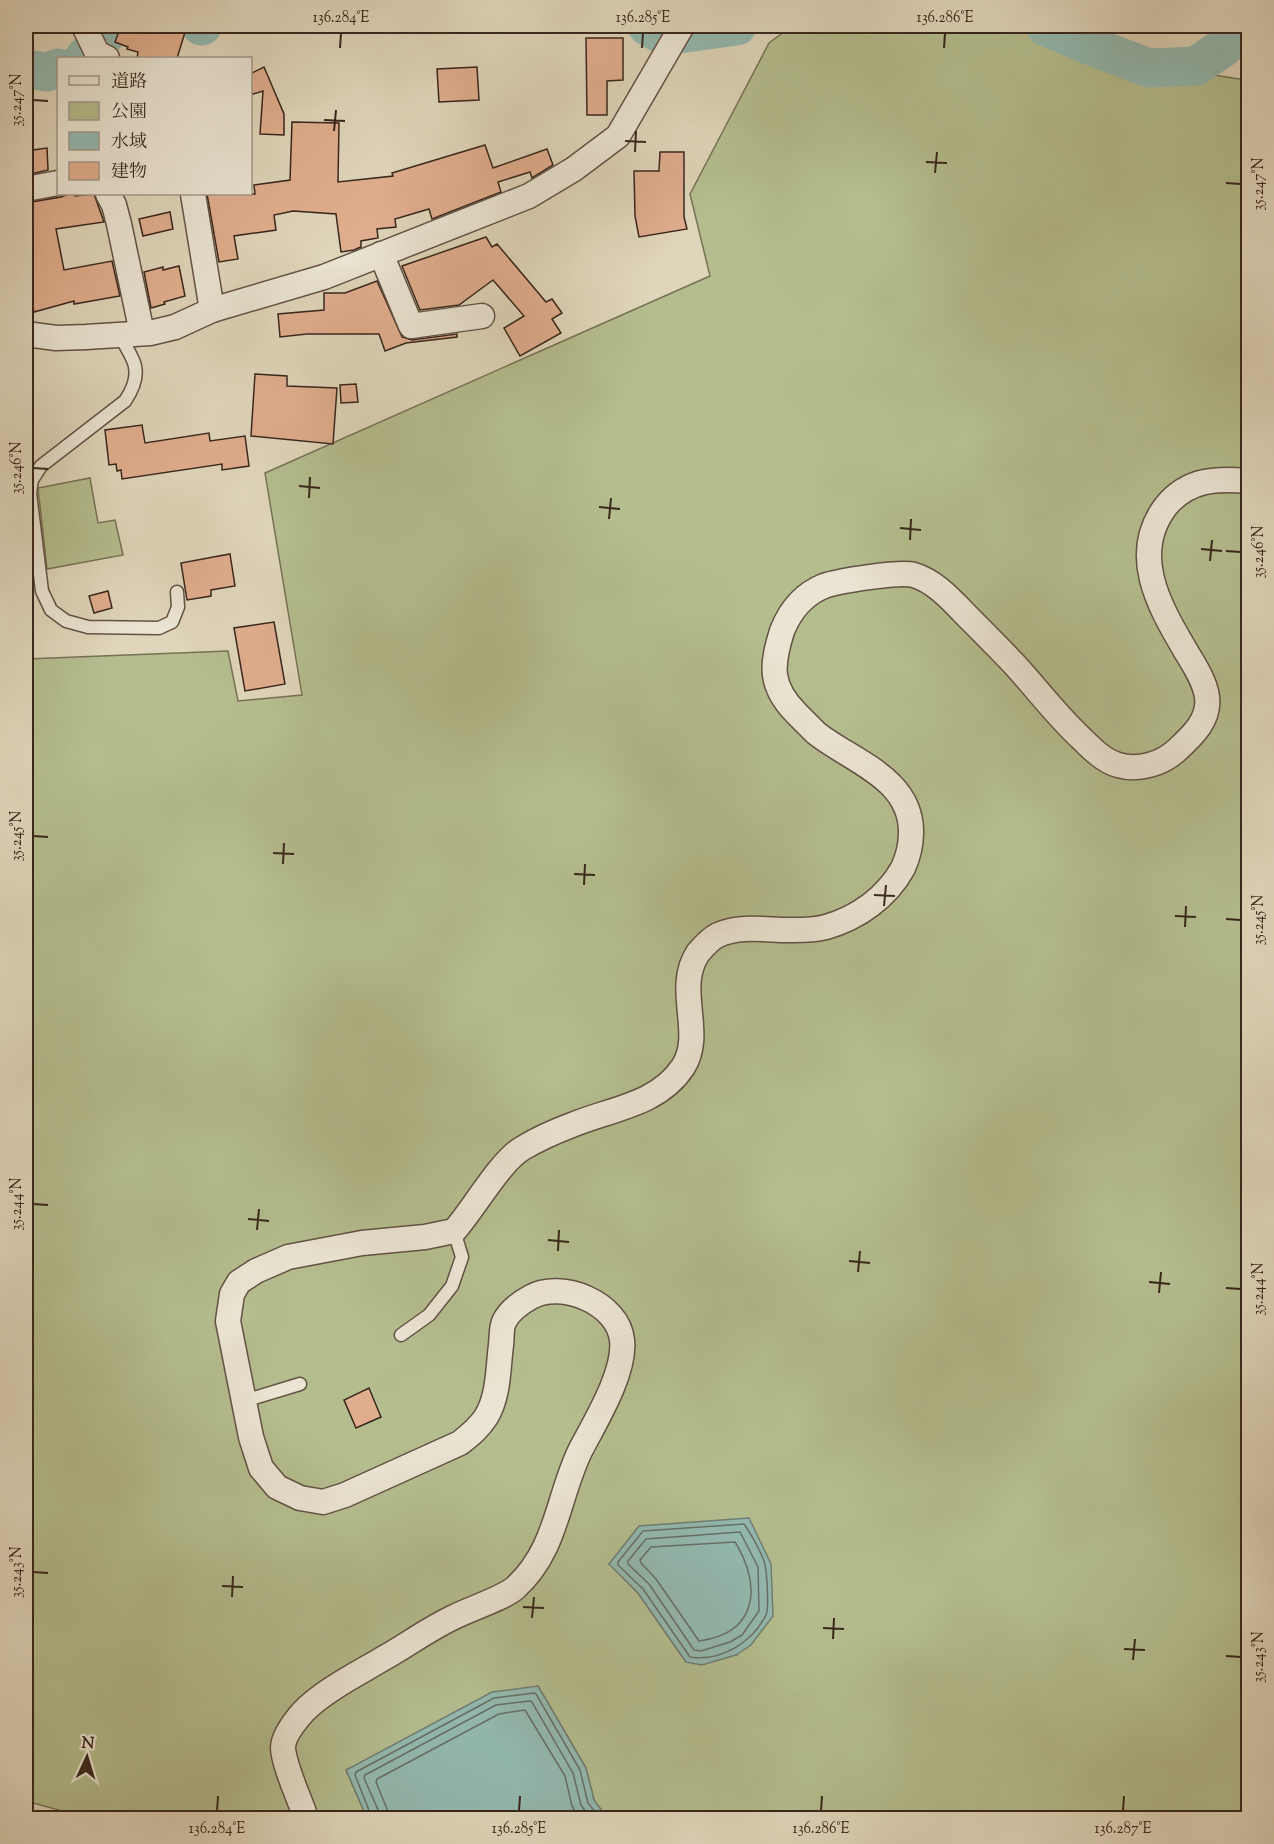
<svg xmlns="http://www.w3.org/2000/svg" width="1274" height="1844" viewBox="0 0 1274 1844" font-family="'Sorts Mill Goudy','Noto Serif JP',serif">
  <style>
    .green { fill: #b4bd8e; stroke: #767255; stroke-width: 1.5; fill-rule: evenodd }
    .water { fill: #93b9b0; stroke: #6f7f75; stroke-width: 1.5 }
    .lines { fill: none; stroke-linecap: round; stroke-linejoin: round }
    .shore { stroke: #667066; stroke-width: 1.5 }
    .river { stroke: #93b9b0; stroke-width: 39 }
    .building { fill: #e0ad8e; stroke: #38271c; stroke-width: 1.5 }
    .service-casing { stroke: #625244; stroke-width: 15 }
    .minor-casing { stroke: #625244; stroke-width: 27 }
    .service { stroke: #eae4d2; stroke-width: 12 }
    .minor { stroke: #eae4d2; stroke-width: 24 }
    .ticks { fill: none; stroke: #38271c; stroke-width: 2 }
    .neatline { fill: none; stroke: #38271c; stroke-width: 2 }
    .ticks-label { font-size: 15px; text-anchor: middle; fill: #38271c }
  </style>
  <rect width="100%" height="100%" fill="#dfd5ba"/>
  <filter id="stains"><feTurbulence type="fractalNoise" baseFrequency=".00333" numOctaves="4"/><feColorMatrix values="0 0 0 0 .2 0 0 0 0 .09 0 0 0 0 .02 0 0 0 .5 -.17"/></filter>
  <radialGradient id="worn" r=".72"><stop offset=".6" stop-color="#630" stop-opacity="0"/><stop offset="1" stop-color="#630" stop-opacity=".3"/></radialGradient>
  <!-- green -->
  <g class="green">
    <path d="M 792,26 L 1046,26 L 1100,57 L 1239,79 L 1248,76 L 1248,1818 L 607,1818 L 594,1800 L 586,1768 L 538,1686 L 346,1770 L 367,1818 L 87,1818 L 26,1801 L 26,659 L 228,651 L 238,701 L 302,695 L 265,473 L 710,276 L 690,194 L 769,43 ZM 609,1563 L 736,1655 L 686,1662 L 638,1593 Z"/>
    <polygon points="90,478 98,523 115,520 123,555 47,569 38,488"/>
  </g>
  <!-- water -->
  <g class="water">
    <polygon points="749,1518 771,1564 773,1616 751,1645 736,1655 702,1665 686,1662 638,1593 609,1564 639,1526"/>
    <polygon points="538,1686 586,1768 594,1800 607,1818 367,1818 346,1770 492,1692"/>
  </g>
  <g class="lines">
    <!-- shore -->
    <g class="shore">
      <path d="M 744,1524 C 750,1532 763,1555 765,1565 C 767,1572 769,1610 766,1615 C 752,1643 720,1662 690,1657 L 643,1589 L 618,1565 L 618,1562 L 643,1531 Z"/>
      <polygon points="740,1532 758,1567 759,1611 742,1635 730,1642 701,1651 694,1650 649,1584 628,1564 628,1561 646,1539"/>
      <path d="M 735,1542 C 762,1586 758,1633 699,1641 L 656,1579 L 641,1563 L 640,1560 L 651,1547 Z"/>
      <polyline points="372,1818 355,1775 356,1772 494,1698 534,1693 536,1694 580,1770 588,1803 600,1818"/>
      <polyline points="380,1818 379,1812 364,1778 365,1775 496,1705 530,1701 532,1702 573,1773 581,1805 590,1818"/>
      <polyline points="389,1818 387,1809 376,1782 377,1779 499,1714 525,1710 565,1776 572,1806 579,1818"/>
    </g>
    <!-- river -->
    <g class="river">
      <polyline points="201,26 202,26"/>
      <polyline points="647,26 664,36 737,26"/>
      <polyline points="1045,26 1091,46 1149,68 1196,66 1224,47 1242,26"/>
      <polyline points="84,58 114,26"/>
      <polyline points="26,69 47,72 58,68"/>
    </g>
  </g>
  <!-- building -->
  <g class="building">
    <polygon points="121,26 187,26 177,58 137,58 138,52 127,49 128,47 115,42"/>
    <polygon points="586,38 623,38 623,80 607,81 607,115 587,115"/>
    <polygon points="264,67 284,114 284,135 260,134 263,91 250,95 250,74"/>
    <polygon points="477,67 479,100 439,102 437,69"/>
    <polygon points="292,122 339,123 338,182 393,176 392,173 485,145 493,168 547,149 553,165 532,178 530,172 498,182 501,192 432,219 429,209 395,219 396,227 377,229 378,238 361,241 361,247 354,250 341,252 336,214 293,211 274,215 276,230 234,236 238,259 219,262 207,194 255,194 254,185 290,180"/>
    <polygon points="47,148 48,170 26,175 26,151"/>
    <polygon points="660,152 684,152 684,217 687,229 639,237 635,216 634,171 659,171"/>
    <polygon points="68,194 75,194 75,196 94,194 104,222 56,229 64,270 112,261 120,296 74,304 74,301 34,312 32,303 26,305 26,203 61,197"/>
    <polygon points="170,212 173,229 143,236 139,219"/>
    <polygon points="486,237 492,247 497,244 546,302 552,299 562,313 552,319 561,333 520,356 504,328 524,316 493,280 459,305 420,310 402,266"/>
    <polygon points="179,266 185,296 164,302 165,304 151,308 144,272 163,267 163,270"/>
    <polygon points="377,281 402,337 412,340 457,334 457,337 406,343 385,351 379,334 307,334 280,337 278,314 324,310 324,293 345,293"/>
    <polygon points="255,374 287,376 287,386 337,388 333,444 251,436"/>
    <polygon points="356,384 358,402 341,403 340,385"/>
    <polygon points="142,425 145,443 209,433 210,441 245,436 249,466 222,470 222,464 122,479 121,470 117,471 116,464 109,465 105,430"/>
    <polygon points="230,554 235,586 211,590 211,596 187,600 181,563"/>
    <polygon points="108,591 112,608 94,613 89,596"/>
    <polygon points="274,622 285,684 245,691 234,628"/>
    <polygon points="369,1388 381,1417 356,1428 344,1400"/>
  </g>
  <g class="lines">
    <!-- service casing -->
    <g class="service-casing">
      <g id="service">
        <path d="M 122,335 C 123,344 128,349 132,358 C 140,373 134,388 125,401 L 41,466 L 32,480 L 30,493 L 42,591 L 51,610 L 66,621 L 88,627 L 159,628 L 172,622 L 178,607 L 177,592"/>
        <polyline points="401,1335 429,1315 452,1286 462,1257 454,1231"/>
        <polyline points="244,1401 300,1384"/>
      </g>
    </g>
    <!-- minor casing -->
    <g class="minor-casing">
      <g id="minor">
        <polyline points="84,26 97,53 107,58"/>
        <polyline points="26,189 58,183"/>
        <polyline points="108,194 114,205 119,224 142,333"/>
        <polyline points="193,194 212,310"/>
        <polyline points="381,254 411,326 482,316"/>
        <polyline points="26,334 56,338 86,337 150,333 175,327 212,310 324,277 529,196 574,169 618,136 682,26"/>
        <path d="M 306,1818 C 300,1800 284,1766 283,1748 C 283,1736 296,1720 303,1712 C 323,1691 359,1673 384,1658 C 407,1645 429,1629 452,1618 C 469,1609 502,1599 515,1588 C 557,1550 557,1499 580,1451 C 595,1422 626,1372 622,1340 C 618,1303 562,1280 531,1297 C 520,1303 509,1311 504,1322 C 501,1328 502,1338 501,1345 C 498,1368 499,1396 486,1417 C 479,1428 470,1435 460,1443 L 345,1495 L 323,1502 L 300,1498 L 277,1487 L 261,1468 L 251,1437 L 228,1321 L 232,1294 L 239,1282 L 256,1271 L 288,1257 L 362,1243 L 425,1237 L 454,1231 C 473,1210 501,1160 523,1148 C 538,1139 556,1131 572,1125 C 610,1109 658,1105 683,1067 C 705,1033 674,989 698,953 C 703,947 710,939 718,935 C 738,926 760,929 781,930 C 795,930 812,931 826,927 C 858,918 887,897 903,868 C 908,857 911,845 911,833 C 912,778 851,761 816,733 C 810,727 803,720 797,714 C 786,703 777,691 775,675 C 773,661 778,644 782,631 C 790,611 804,594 824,586 C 838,581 900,571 914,575 C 937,582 954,603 970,619 C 985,634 1000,649 1015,665 C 1037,689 1057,716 1082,739 C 1092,749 1104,761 1118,765 C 1138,771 1162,764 1177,750 C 1192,736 1210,720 1207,697 C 1205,680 1192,662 1184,648 C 1158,604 1130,553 1166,506 C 1188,479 1217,478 1248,481"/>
      </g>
    </g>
    <!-- service -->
    <use href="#service" class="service"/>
    <!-- minor -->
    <use href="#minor" class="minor"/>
  </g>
  <!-- ticks -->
  <path class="ticks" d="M 340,48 L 341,33M 642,48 L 643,33M 944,48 L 945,33M 33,100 L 48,101M 324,120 L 345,121M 334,131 L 336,110M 625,141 L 646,142M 635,152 L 636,131M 926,162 L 947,163M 935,173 L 937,152M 1226,183 L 1241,184M 33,468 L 48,469M 299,486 L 320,488M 309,498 L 310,477M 599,507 L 620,509M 609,519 L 611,498M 900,528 L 921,530M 910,540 L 911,519M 1201,549 L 1222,551M 1226,551 L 1241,552M 1210,561 L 1212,540M 33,836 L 48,837M 273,853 L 294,854M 283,864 L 284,843M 574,874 L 595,875M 584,885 L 585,864M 874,895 L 895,896M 884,906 L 886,885M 1175,916 L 1196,917M 1226,919 L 1241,920M 1185,927 L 1186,906M 33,1204 L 48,1205M 248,1219 L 269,1221M 257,1230 L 259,1209M 548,1240 L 569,1242M 558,1251 L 559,1230M 849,1261 L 870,1263M 858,1272 L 860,1251M 1149,1282 L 1170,1284M 1226,1288 L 1241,1289M 1159,1293 L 1161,1272M 33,1572 L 48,1573M 222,1586 L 243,1587M 232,1597 L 233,1576M 523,1607 L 544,1608M 532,1618 L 534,1597M 823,1628 L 844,1629M 833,1639 L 834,1618M 1124,1649 L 1145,1650M 1226,1656 L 1241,1657M 1133,1660 L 1135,1639M 217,1811 L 218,1796M 519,1811 L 520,1796M 821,1811 L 822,1796M 1123,1811 L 1124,1796"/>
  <!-- margin -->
  <rect width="1274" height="1844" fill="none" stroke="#dfd5ba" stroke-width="66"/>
  <!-- legend -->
  <rect x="57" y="57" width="195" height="138" fill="#eae4d2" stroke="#a39889" stroke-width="1.5"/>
  <rect x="69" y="76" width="30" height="9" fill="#eae4d2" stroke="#a39889" stroke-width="1.5"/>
  <text x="111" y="87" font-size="18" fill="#38271c">道路</text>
  <rect x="69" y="102" width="30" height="18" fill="#b4bd8e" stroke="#a39889" stroke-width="1.5"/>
  <text x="111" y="117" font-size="18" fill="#38271c">公園</text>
  <rect x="69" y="132" width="30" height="18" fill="#93b9b0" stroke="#a39889" stroke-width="1.5"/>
  <text x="111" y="147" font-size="18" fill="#38271c">水域</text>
  <rect x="69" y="162" width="30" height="18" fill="#e0ad8e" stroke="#a39889" stroke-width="1.5"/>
  <text x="111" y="177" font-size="18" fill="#38271c">建物</text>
  <!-- north arrow -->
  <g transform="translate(87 1757) rotate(4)" stroke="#eae4d2" stroke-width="4.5" paint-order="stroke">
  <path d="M0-4.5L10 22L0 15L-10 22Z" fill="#38271c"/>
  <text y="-9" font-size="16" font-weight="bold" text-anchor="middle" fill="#38271c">N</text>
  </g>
  <rect x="33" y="33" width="1208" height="1778" class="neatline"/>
  <g class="ticks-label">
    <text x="341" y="22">136.284°E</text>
    <text x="643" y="22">136.285°E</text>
    <text x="945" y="22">136.286°E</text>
    <text transform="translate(16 100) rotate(-90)" y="5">35.247°N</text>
    <text transform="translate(1258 184) rotate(-90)" y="5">35.247°N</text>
    <text transform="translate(16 468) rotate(-90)" y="5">35.246°N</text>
    <text transform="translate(1258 552) rotate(-90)" y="5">35.246°N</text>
    <text transform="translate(16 836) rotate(-90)" y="5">35.245°N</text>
    <text transform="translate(1258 920) rotate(-90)" y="5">35.245°N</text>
    <text transform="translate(16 1204) rotate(-90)" y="5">35.244°N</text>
    <text transform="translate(1258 1289) rotate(-90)" y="5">35.244°N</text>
    <text transform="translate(16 1572) rotate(-90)" y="5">35.243°N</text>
    <text transform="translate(1258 1657) rotate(-90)" y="5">35.243°N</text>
    <text x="217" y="1833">136.284°E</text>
    <text x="519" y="1833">136.285°E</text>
    <text x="821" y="1833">136.286°E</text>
    <text x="1123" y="1833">136.287°E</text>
  </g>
  <rect width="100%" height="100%" filter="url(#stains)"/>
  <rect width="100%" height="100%" fill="url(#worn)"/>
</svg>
